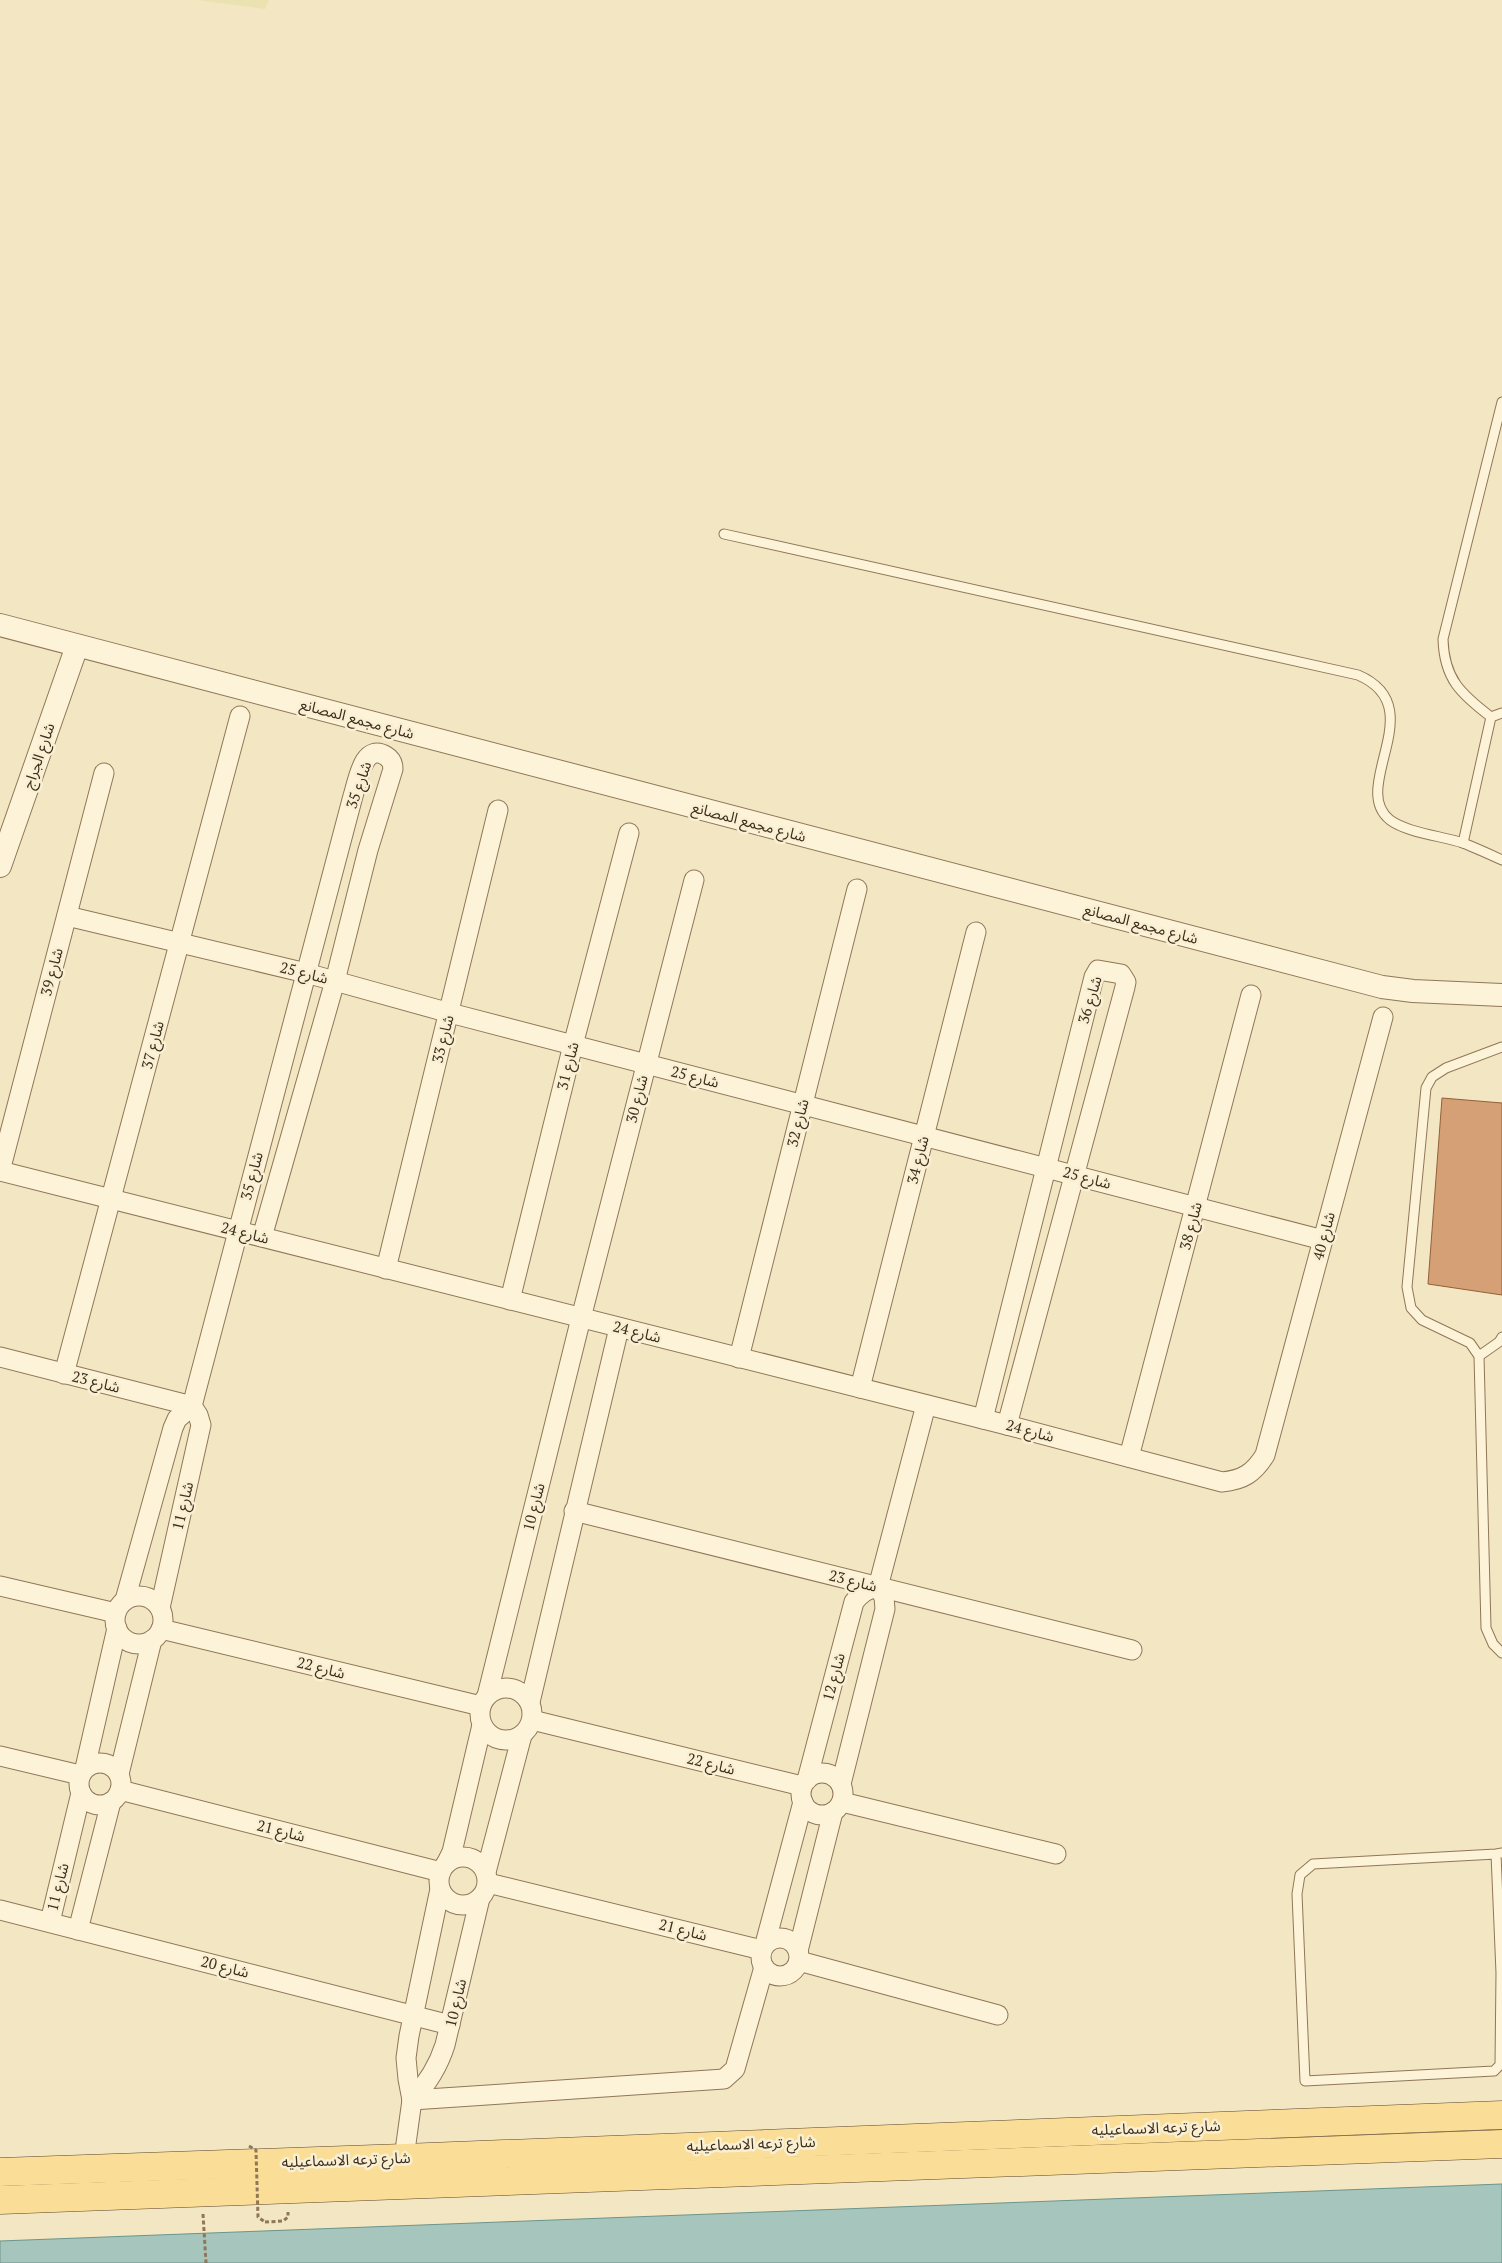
<svg xmlns="http://www.w3.org/2000/svg" width="1502" height="2263" viewBox="0 0 1502 2263" font-family="'PT Serif','Noto Sans Arabic',serif">
  <style>
    .farmland { fill: #eae2b0 }
    .water { fill: #a6c6bd; stroke: #6b958c }
    .building { fill: #d5a075; stroke: #92603a }
    .lines { fill: none; stroke-linecap: round; stroke-linejoin: round }
    .service-casing { stroke: #907757; stroke-width: 11 }
    .minor-casing { stroke: #907757; stroke-width: 21 }
    .tertiary-casing { stroke: #907757; stroke-width: 24 }
    .primary-casing { stroke: #5d452c; stroke-width: 29 }
    .path { stroke: #907757; stroke-width: 3; stroke-dasharray: 4 2.5; stroke-linecap: butt }
    .service { stroke: #fcf3d8; stroke-width: 9 }
    .minor { stroke: #fcf3d8; stroke-width: 19 }
    .tertiary { stroke: #fcf3d8; stroke-width: 22 }
    .primary { stroke: #fade98; stroke-width: 28 }
    .path-bridge { stroke: #907757; stroke-width: 3; stroke-dasharray: 4 2.5; stroke-linecap: butt }
    .labels { text-anchor: middle; stroke-width: 5; stroke-linejoin: round; paint-order: stroke }
    .street-label { font-size: 15px; fill: #3e2e1d; stroke: #f9f0d4 }
  </style>
  <rect width="100%" height="100%" fill="#f3e6c3"/>
  <!-- farmland -->
  <polygon class="farmland" points="197,0 269,0 265,9"/>
  <!-- water -->
  <polygon class="water" points="1502,2184 1502,2263 0,2263 0,2241"/>
  <!-- building -->
  <polygon class="building" points="1442,1098 1502,1103 1502,1295 1428,1284"/>
  <g class="lines">
    <!-- service casing -->
    <g class="service-casing">
      <g id="service">
        <path d="M 724,534 L 1358,675 C 1433,707 1348,787 1390,820 C 1408,833 1442,836 1463,843 C 1476,848 1489,854 1502,860"/>
        <path d="M 1491,717 C 1461,694 1444,679 1443,639 L 1502,402"/>
        <polyline points="1463,843 1491,717 1502,713"/>
        <polyline points="1502,1047 1446,1068 1432,1077 1426,1088 1407,1287 1411,1308 1422,1320 1470,1343 1479,1356 1486,1628 1493,1644 1502,1653"/>
        <polyline points="1479,1356 1499,1342 1502,1337"/>
        <polyline points="1496,1854 1501,1973 1500,2065 1494,2071 1305,2081 1297,1894 1300,1875 1313,1864 1496,1854 1502,1853"/>
      </g>
    </g>
    <!-- minor casing -->
    <g class="minor-casing">
      <g id="minor">
        <polyline points="67,916 306,973 450,1013 1323,1240"/>
        <path d="M 0,1171 L 1007,1425 L 1222,1482 C 1243,1480 1254,1473 1265,1455 L 1383,1017"/>
        <polyline points="0,1171 104,773"/>
        <polyline points="386,1269 498,810"/>
        <polyline points="510,1300 573,1045 629,833"/>
        <polyline points="0,1357 192,1406"/>
        <polyline points="739,1358 857,889"/>
        <polyline points="64,1374 240,716"/>
        <polyline points="860,1388 976,932"/>
        <polyline points="983,1419 1094,977 1098,970 1121,974 1126,982 1125,987 1007,1425"/>
        <polyline points="1129,1457 1251,995"/>
        <polyline points="574,1511 1132,1650"/>
        <polyline points="0,1586 116,1613"/>
        <circle cx="139" cy="1620" r="24"/>
        <path d="M 125,1600 L 173,1428 L 177,1419 L 192,1406 L 353,796 C 358,781 363,742 386,756 C 391,759 393,763 393,769 L 368,850 L 335,981 L 262,1237"/>
        <polyline points="160,1608 201,1425 198,1415 192,1406"/>
        <polyline points="161,1629 481,1706"/>
        <circle cx="506" cy="1714" r="26"/>
        <polyline points="487,1696 581,1318 694,880"/>
        <polyline points="530,1702 619,1328"/>
        <polyline points="532,1720 802,1786"/>
        <polyline points="0,1756 80,1775"/>
        <circle cx="100" cy="1784" r="21"/>
        <polyline points="85,1768 117,1628"/>
        <circle cx="822" cy="1794" r="21"/>
        <polyline points="119,1774 152,1640"/>
        <path d="M 807,1780 L 854,1602 C 861,1593 867,1589 878,1587"/>
        <polyline points="841,1784 885,1609 884,1597 878,1587 926,1405"/>
        <polyline points="120,1790 441,1872"/>
        <polyline points="842,1802 1056,1854"/>
        <circle cx="463" cy="1881" r="24"/>
        <polyline points="446,1864 452,1852 482,1725"/>
        <polyline points="486,1872 522,1735"/>
        <polyline points="488,1883 762,1950"/>
        <polyline points="0,1910 450,2025"/>
        <polyline points="50,1922 81,1793"/>
        <polyline points="78,1930 111,1802"/>
        <circle cx="780" cy="1957" r="19"/>
        <polyline points="765,1944 803,1802"/>
        <polyline points="798,1951 833,1812"/>
        <polyline points="799,1961 998,2015"/>
        <polyline points="412,2100 724,2079 735,2069 764,1967"/>
        <path d="M 412,2100 C 428,2083 438,2067 445,2045 L 480,1898"/>
        <polyline points="404,2158 412,2100 408,2079 406,2058 409,2036 440,1889"/>
      </g>
    </g>
    <!-- tertiary casing -->
    <g class="tertiary-casing">
      <g id="tertiary">
        <polyline points="0,625 1382,987 1413,991 1502,995"/>
        <polyline points="0,866 77,646"/>
      </g>
    </g>
    <!-- primary casing -->
    <g class="primary-casing">
      <g id="primary">
        <polyline points="0,2172 404,2158 1502,2115"/>
        <polyline points="0,2200 1502,2144"/>
      </g>
    </g>
    <!-- path -->
    <g class="path">
      <polyline points="203,2214 206,2263"/>
      <polyline points="265,2222 283,2221 288,2217 288,2212"/>
    </g>
    <!-- service -->
    <use href="#service" class="service"/>
    <!-- minor -->
    <use href="#minor" class="minor"/>
    <!-- tertiary -->
    <use href="#tertiary" class="tertiary"/>
    <!-- primary -->
    <use href="#primary" class="primary"/>
    <!-- path-bridge -->
    <polyline class="path-bridge" points="249,2146 256,2150 258,2217 265,2222"/>
  </g>
  <g class="labels">
    <!-- street labels -->
    <g class="street-label">
      <text transform="translate(357 719) rotate(15)" y="5">شارع مجمع المصانع</text>
      <text transform="translate(39 756) rotate(-71)" y="5">شارع الجراج</text>
      <text transform="translate(359 785) rotate(-71)" y="5">شارع 35</text>
      <text transform="translate(749 822) rotate(15)" y="5">شارع مجمع المصانع</text>
      <text transform="translate(1141 924) rotate(15)" y="5">شارع مجمع المصانع</text>
      <text transform="translate(52 972) rotate(-75)" y="5">شارع 39</text>
      <text transform="translate(304 973) rotate(14)" y="5">شارع 25</text>
      <text transform="translate(1090 1000) rotate(-73)" y="5">شارع 36</text>
      <text transform="translate(443 1039) rotate(-76)" y="5">شارع 33</text>
      <text transform="translate(153 1045) rotate(-75)" y="5">شارع 37</text>
      <text transform="translate(568 1066) rotate(-76)" y="5">شارع 31</text>
      <text transform="translate(695 1077) rotate(14)" y="5">شارع 25</text>
      <text transform="translate(637 1099) rotate(-76)" y="5">شارع 30</text>
      <text transform="translate(798 1123) rotate(-76)" y="5">شارع 32</text>
      <text transform="translate(918 1160) rotate(-76)" y="5">شارع 34</text>
      <text transform="translate(252 1176) rotate(-75)" y="5">شارع 35</text>
      <text transform="translate(1087 1178) rotate(15)" y="5">شارع 25</text>
      <text transform="translate(1191 1226) rotate(-75)" y="5">شارع 38</text>
      <text transform="translate(245 1233) rotate(14)" y="5">شارع 24</text>
      <text transform="translate(1324 1236) rotate(-75)" y="5">شارع 40</text>
      <text transform="translate(637 1332) rotate(14)" y="5">شارع 24</text>
      <text transform="translate(96 1382) rotate(14)" y="5">شارع 23</text>
      <text transform="translate(1030 1431) rotate(15)" y="5">شارع 24</text>
      <text transform="translate(183 1506) rotate(-77)" y="5">شارع 11</text>
      <text transform="translate(534 1507) rotate(-76)" y="5">شارع 10</text>
      <text transform="translate(853 1581) rotate(14)" y="5">شارع 23</text>
      <text transform="translate(321 1668) rotate(14)" y="5">شارع 22</text>
      <text transform="translate(834 1677) rotate(-75)" y="5">شارع 12</text>
      <text transform="translate(711 1764) rotate(14)" y="5">شارع 22</text>
      <text transform="translate(281 1831) rotate(14)" y="5">شارع 21</text>
      <text transform="translate(58 1887) rotate(-76)" y="5">شارع 11</text>
      <text transform="translate(683 1930) rotate(14)" y="5">شارع 21</text>
      <text transform="translate(225 1967) rotate(14)" y="5">شارع 20</text>
      <text transform="translate(456 2003) rotate(-77)" y="5">شارع 10</text>
      <text transform="translate(1156 2128) rotate(-2)" y="5">شارع ترعه الاسماعيليه</text>
      <text transform="translate(751 2144) rotate(-2)" y="5">شارع ترعه الاسماعيليه</text>
      <text transform="translate(346 2160) rotate(-2)" y="5">شارع ترعه الاسماعيليه</text>
    </g>
  </g>
</svg>
